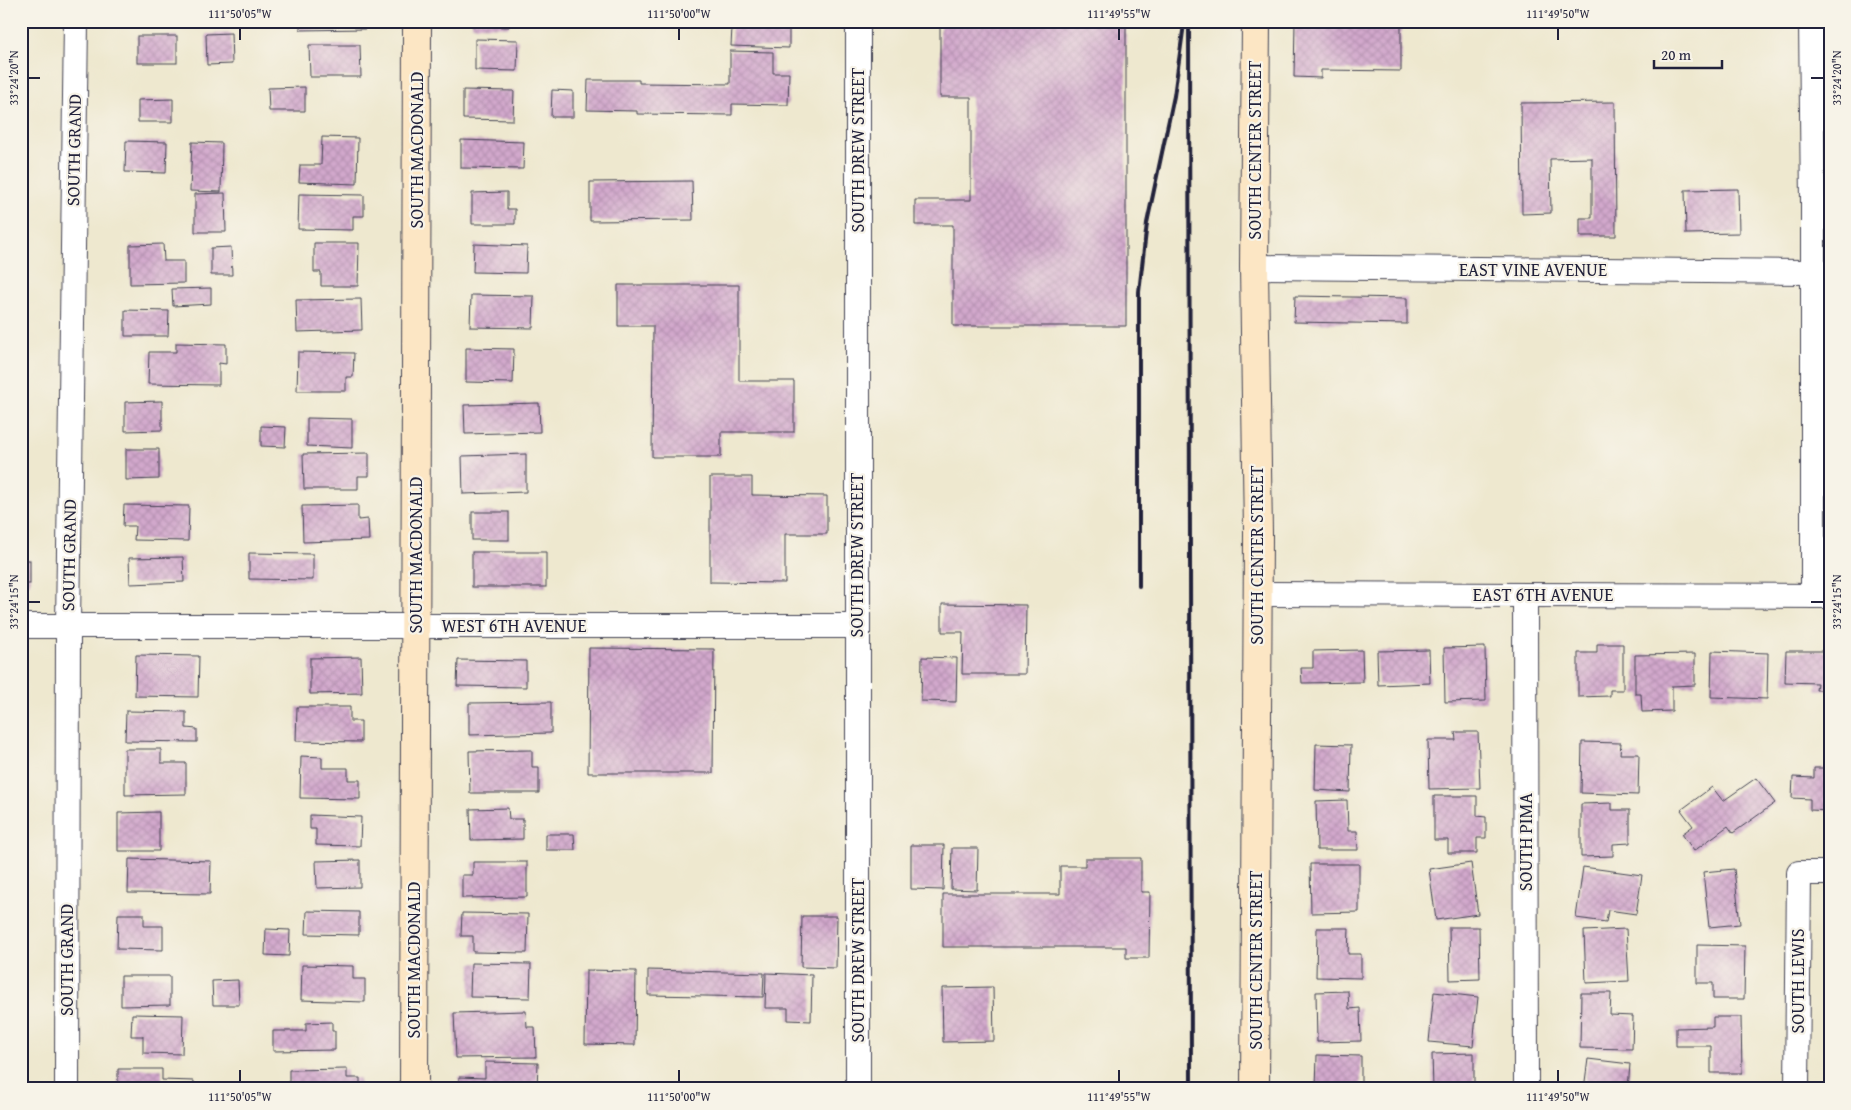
<svg xmlns="http://www.w3.org/2000/svg" width="1851" height="1110" viewBox="0 0 1851 1110" font-family="'Gentium Book Plus',serif">
  <style>
    .building { fill: url(#building-cross-hatch) }
    .lines { fill: none; stroke-linecap: round; stroke-linejoin: round }
    .street-casing { stroke: #414051; stroke-width: 26 }
    .secondary-casing { stroke: #414051; stroke-width: 30 }
    .street { stroke: #fff; stroke-width: 24 }
    .secondary { stroke: #fce6c4; stroke-width: 28 }
    .rail { stroke: #22223b; stroke-width: 4 }
    .ticks { fill: none; stroke: #22223b; stroke-width: 2 }
    .labels { text-anchor: middle; stroke-width: 4.5; stroke-linejoin: round; paint-order: stroke }
    .street-label { font-size: 18px; fill: #22223b; stroke: #f7f3e8 }
    .neatline { fill: none; stroke: #22223b; stroke-width: 2 }
    .ticks-label { font-size: 12px; text-anchor: middle; fill: #22223b }
  </style>
  <defs>
    <pattern id="building-cross-hatch" width="8" height="8" patternUnits="userSpaceOnUse" patternTransform="scale(1.25)"><rect width="8" height="8" fill="#d2a8cc"/><path d="M0 0l8 8M0 8l8-8" fill="none" stroke="#b490b0"/></pattern>
  </defs>
  <rect width="100%" height="100%" fill="#f7f3e8"/>
  <filter id="ink" filterUnits="userSpaceOnUse"><feTurbulence type="fractalNoise" baseFrequency=".02" numOctaves="2"/><feDisplacementMap in="SourceGraphic" scale="10" xChannelSelector="R" yChannelSelector="G"/><feConvolveMatrix kernelMatrix="1 2 1 2 8 2 1 2 1" color-interpolation-filters="sRGB"/></filter>
  <filter id="wash" filterUnits="userSpaceOnUse"><feTurbulence type="fractalNoise" baseFrequency=".0096" numOctaves="4" result="noise"/><feDisplacementMap in="SourceGraphic" scale="20" xChannelSelector="R" yChannelSelector="G"/><feGaussianBlur stdDeviation="1.12" result="paint"/><feColorMatrix in="noise" values="0 0 0 0 0 0 0 0 0 0 0 0 0 0 0 0 0 1.4 0 .05"/><feComposite in="paint" operator="in"/></filter>
  <g filter="url(#wash)">
    <rect width="100%" height="100%" fill="#eee8cf"/>
    <g id="blocks">
      <!-- building -->
      <g class="building">
        <polygon points="300,21 365,21 365,29 300,30"/>
        <polygon points="472,21 509,21 509,27 472,26"/>
        <polygon points="940,21 1126,21 1126,326 953,326 953,225 915,225 915,200 971,200 971,97 940,97"/>
        <polygon points="1295,21 1401,21 1401,71 1321,70 1321,78 1294,77"/>
        <polygon points="732,27 789,28 789,48 731,46"/>
        <polygon points="231,33 232,64 207,65 206,34"/>
        <rect x="137" y="36" width="40" height="27"/>
        <polygon points="475,39 518,40 517,71 475,70"/>
        <polygon points="309,45 360,45 361,77 310,77"/>
        <polygon points="730,51 773,52 773,73 789,73 788,105 732,104 732,115 637,114 637,111 587,110 588,80 639,80 639,83 730,84"/>
        <polygon points="305,87 305,111 269,111 268,88"/>
        <polygon points="463,90 514,91 513,120 463,119"/>
        <polygon points="552,90 573,91 573,117 551,117"/>
        <polygon points="173,99 173,122 138,122 138,100"/>
        <polygon points="1615,102 1616,236 1580,236 1580,218 1592,218 1592,158 1550,159 1551,213 1522,214 1521,103"/>
        <polygon points="322,137 358,138 357,184 299,182 300,165 321,165"/>
        <polygon points="461,140 524,142 523,169 461,168"/>
        <polygon points="126,141 167,142 166,173 125,172"/>
        <polygon points="192,142 222,143 221,192 190,191"/>
        <polygon points="21,143 24,143 23,172 21,172"/>
        <polygon points="692,181 693,220 590,221 590,182"/>
        <polygon points="1738,189 1739,233 1686,234 1685,190"/>
        <polygon points="507,192 507,209 515,209 515,224 472,224 472,193"/>
        <polygon points="225,193 226,232 195,232 195,194"/>
        <polygon points="299,194 364,195 364,216 353,216 353,230 298,229"/>
        <polygon points="314,243 359,243 358,286 321,286 321,272 314,272"/>
        <polygon points="163,244 164,261 184,261 184,283 130,284 130,245"/>
        <polygon points="474,244 527,246 526,273 473,272"/>
        <polygon points="231,247 232,275 211,275 211,248"/>
        <polygon points="618,285 739,285 739,381 794,381 794,432 721,432 721,457 652,457 653,326 618,326"/>
        <polygon points="211,288 211,304 173,306 172,289"/>
        <polygon points="471,295 534,296 533,328 470,327"/>
        <polygon points="1295,296 1407,298 1407,324 1294,322"/>
        <polygon points="361,299 362,330 297,332 296,300"/>
        <polygon points="125,310 169,311 168,336 125,336"/>
        <polygon points="176,343 226,344 226,364 219,363 219,385 148,384 149,352 176,352"/>
        <polygon points="466,348 514,349 513,383 466,382"/>
        <polygon points="298,352 354,353 353,377 346,377 346,391 297,391"/>
        <polygon points="162,401 162,430 125,431 125,402"/>
        <polygon points="539,403 540,432 465,434 464,405"/>
        <polygon points="307,418 352,419 352,448 307,446"/>
        <polygon points="261,426 286,427 285,447 261,446"/>
        <polygon points="126,449 159,449 159,479 126,480"/>
        <polygon points="369,453 369,476 358,476 358,489 304,489 303,454"/>
        <polygon points="526,454 526,492 463,494 462,456"/>
        <polygon points="710,477 752,477 752,495 827,496 827,534 785,534 785,583 710,582"/>
        <polygon points="124,505 189,506 188,541 134,540 135,526 123,526"/>
        <polygon points="358,505 358,520 368,519 369,540 303,542 302,506"/>
        <rect x="472" y="512" width="37" height="28"/>
        <rect x="472" y="552" width="74" height="35"/>
        <polygon points="249,553 313,554 313,580 249,579"/>
        <polygon points="183,557 184,582 130,584 129,558"/>
        <rect x="21" y="560" width="9" height="24"/>
        <polygon points="942,604 1026,605 1025,674 962,674 963,632 942,632"/>
        <polygon points="1597,644 1623,644 1623,690 1610,690 1610,696 1578,697 1578,653 1597,653"/>
        <polygon points="1485,647 1486,701 1445,702 1444,648"/>
        <polygon points="589,648 714,649 713,773 588,773"/>
        <polygon points="1362,650 1363,682 1302,683 1301,668 1313,668 1313,651"/>
        <polygon points="1429,650 1430,683 1378,685 1377,651"/>
        <polygon points="1712,651 1768,653 1767,699 1711,697"/>
        <polygon points="1786,651 1830,651 1830,690 1816,690 1817,683 1785,682"/>
        <polygon points="1695,654 1695,685 1672,686 1672,711 1642,712 1641,694 1635,694 1635,655"/>
        <polygon points="136,655 199,656 198,697 135,696"/>
        <polygon points="361,657 362,693 310,694 310,658"/>
        <polygon points="922,657 957,658 956,702 921,701"/>
        <polygon points="458,660 526,661 526,687 457,686"/>
        <polygon points="551,702 551,733 469,735 469,703"/>
        <polygon points="297,707 350,707 350,721 361,721 361,742 296,741"/>
        <polygon points="126,711 186,712 186,728 197,729 197,742 125,741"/>
        <polygon points="1455,732 1478,732 1480,788 1429,789 1428,740 1456,740"/>
        <polygon points="1582,742 1621,743 1620,754 1639,754 1638,795 1581,793"/>
        <polygon points="1316,744 1351,745 1350,792 1315,790"/>
        <polygon points="125,749 161,749 161,763 186,763 186,794 125,795"/>
        <polygon points="532,750 532,767 539,767 539,793 470,793 469,751"/>
        <polygon points="21,756 26,756 26,778 21,779"/>
        <polygon points="301,756 322,757 322,768 348,768 348,780 360,780 360,799 300,798"/>
        <polygon points="1814,768 1830,768 1830,811 1810,810 1810,799 1792,798 1793,777 1814,778"/>
        <polygon points="1756,778 1775,803 1733,833 1728,826 1694,851 1682,834 1693,826 1681,810 1712,787 1723,801"/>
        <polygon points="1434,796 1477,796 1477,816 1486,817 1486,838 1477,838 1477,853 1448,853 1448,840 1434,840"/>
        <polygon points="1347,800 1348,831 1357,831 1358,850 1317,850 1316,801"/>
        <polygon points="1612,803 1612,810 1630,810 1630,843 1613,844 1613,856 1581,857 1581,804"/>
        <polygon points="508,808 509,819 523,819 523,839 471,840 470,809"/>
        <polygon points="159,812 159,851 118,851 118,813"/>
        <polygon points="310,815 361,817 360,846 316,845 316,829 310,829"/>
        <polygon points="546,834 574,834 575,850 546,850"/>
        <polygon points="911,845 944,845 943,890 911,889"/>
        <polygon points="952,848 978,848 977,890 951,889"/>
        <polygon points="1085,858 1141,858 1141,892 1150,892 1149,958 1126,958 1126,947 943,947 943,894 1060,894 1060,866 1085,866"/>
        <polygon points="129,859 211,861 210,894 128,893"/>
        <polygon points="360,860 360,887 317,888 316,861"/>
        <polygon points="473,862 527,862 527,897 462,898 462,875 473,875"/>
        <polygon points="1471,863 1478,914 1436,920 1429,869"/>
        <polygon points="1310,864 1359,864 1359,912 1311,913"/>
        <polygon points="1583,867 1642,875 1636,914 1608,910 1606,922 1576,918"/>
        <polygon points="1734,869 1740,924 1709,927 1703,872"/>
        <polygon points="307,911 359,912 359,935 306,934"/>
        <polygon points="462,913 528,914 527,953 473,952 473,936 461,936"/>
        <polygon points="118,914 144,914 144,926 163,926 163,950 117,949"/>
        <polygon points="802,916 837,916 836,968 801,967"/>
        <polygon points="1449,927 1479,927 1480,979 1450,980"/>
        <polygon points="1317,928 1349,928 1348,954 1361,954 1361,978 1316,977"/>
        <polygon points="266,929 290,930 289,956 265,955"/>
        <polygon points="1626,929 1629,981 1586,983 1584,931"/>
        <polygon points="1697,945 1745,946 1744,999 1713,999 1713,983 1697,983"/>
        <polygon points="471,963 531,964 530,998 470,997"/>
        <polygon points="302,965 353,966 353,979 365,979 365,1002 301,1000"/>
        <polygon points="586,970 636,971 635,1045 585,1044"/>
        <polygon points="648,970 764,973 763,997 648,995"/>
        <polygon points="766,973 812,975 811,1021 788,1020 788,1008 765,1008"/>
        <polygon points="121,976 170,976 170,1005 121,1006"/>
        <polygon points="238,980 239,1005 213,1005 212,981"/>
        <polygon points="993,987 994,1041 943,1042 942,988"/>
        <polygon points="1348,991 1349,1009 1360,1008 1361,1041 1317,1042 1316,992"/>
        <polygon points="1434,992 1478,997 1473,1046 1429,1042"/>
        <polygon points="1581,993 1611,993 1610,1015 1633,1016 1632,1049 1580,1048"/>
        <polygon points="526,1011 527,1027 535,1027 536,1057 456,1058 454,1013"/>
        <polygon points="132,1014 183,1015 182,1054 143,1053 143,1036 131,1036"/>
        <polygon points="1713,1017 1741,1017 1742,1073 1711,1073 1711,1046 1676,1046 1676,1028 1713,1027"/>
        <polygon points="332,1022 332,1031 335,1031 335,1050 273,1051 273,1031 306,1031 306,1023"/>
        <polygon points="1474,1053 1474,1089 1433,1089 1432,1054"/>
        <polygon points="1317,1055 1361,1056 1361,1089 1316,1089"/>
        <polygon points="1588,1059 1630,1064 1628,1089 1584,1089"/>
        <polygon points="485,1062 538,1063 537,1089 459,1089 459,1077 485,1078"/>
        <polygon points="118,1069 162,1069 162,1080 194,1081 194,1089 118,1089"/>
        <polygon points="347,1069 347,1078 360,1078 360,1089 289,1089 289,1070"/>
      </g>
    </g>
  </g>
  <g filter="url(#ink)">
    <use href="#blocks" fill-opacity="0" stroke="#414051" stroke-width="1"/>
    <g class="lines">
      <!-- street casing -->
      <g class="street-casing">
        <g id="street">
          <polyline points="858,21 858,1089"/>
          <polyline points="1811,21 1813,204 1813,596"/>
          <polyline points="1254,267 1813,272"/>
          <polyline points="1257,594 1827,596"/>
          <polyline points="1525,595 1526,1089"/>
          <polyline points="21,626 857,626"/>
          <polyline points="67,1089 68,626 76,21"/>
          <polyline points="1797,1089 1799,873 1830,873"/>
        </g>
      </g>
      <!-- secondary casing -->
      <g class="secondary-casing">
        <g id="secondary">
          <polyline points="414,1089 417,21"/>
          <polyline points="1255,1089 1258,533 1254,267 1256,21"/>
        </g>
      </g>
      <!-- street -->
      <use href="#street" class="street"/>
      <!-- secondary -->
      <use href="#secondary" class="secondary"/>
      <!-- rail -->
      <g class="rail">
        <polyline points="1189,21 1191,1089"/>
        <polyline points="1139,586 1139,292 1147,223 1174,96 1184,24"/>
      </g>
    </g>
  </g>
  <!-- ticks -->
  <path class="ticks" d="M 240,28 L 240,40M 679,28 L 679,40M 1119,28 L 1119,40M 1558,28 L 1558,40M 28,78 L 40,78M 1811,78 L 1824,78M 28,602 L 40,602M 1811,602 L 1824,602M 240,1070 L 240,1082M 679,1070 L 679,1082M 1119,1070 L 1119,1082M 1558,1070 L 1558,1082"/>
  <g class="labels">
    <!-- street labels -->
    <g class="street-label">
      <text transform="translate(74 150) rotate(-89)" y="6">SOUTH GRAND</text>
      <text transform="translate(417 150) rotate(-90)" y="6">SOUTH MACDONALD</text>
      <text transform="translate(858 150) rotate(-90)" y="6">SOUTH DREW STREET</text>
      <text transform="translate(1255 150) rotate(-90)" y="6">SOUTH CENTER STREET</text>
      <text x="1533" y="276">EAST VINE AVENUE</text>
      <text transform="translate(69 555) rotate(-89)" y="6">SOUTH GRAND</text>
      <text transform="translate(416 555) rotate(-90)" y="6">SOUTH MACDONALD</text>
      <text transform="translate(857 555) rotate(-90)" y="6">SOUTH DREW STREET</text>
      <text transform="translate(1257 555) rotate(-90)" y="6">SOUTH CENTER STREET</text>
      <text x="1543" y="601">EAST 6TH AVENUE</text>
      <text x="514" y="632">WEST 6TH AVENUE</text>
      <text transform="translate(1526 842) rotate(-90)" y="6">SOUTH PIMA</text>
      <text transform="translate(67 960) rotate(-90)" y="6">SOUTH GRAND</text>
      <text transform="translate(414 960) rotate(-90)" y="6">SOUTH MACDONALD</text>
      <text transform="translate(858 960) rotate(-90)" y="6">SOUTH DREW STREET</text>
      <text transform="translate(1256 960) rotate(-90)" y="6">SOUTH CENTER STREET</text>
      <text transform="translate(1798 981) rotate(-90)" y="6">SOUTH LEWIS</text>
    </g>
  </g>
  <!-- margin -->
  <rect width="1851" height="1110" fill="none" stroke="#f7f3e8" stroke-width="55"/>
  <!-- scale -->
  <path d="M1654 60v8h68v-8" fill="none" stroke="#22223b" stroke-width="2.5"/>
  <text x="1661" y="60" font-size="15" fill="#22223b" stroke="#f7f3e8" stroke-width="4" paint-order="stroke">20 m</text>
  <rect x="28" y="28" width="1796" height="1054" class="neatline"/>
  <g class="ticks-label">
    <text x="240" y="18">111°50'05"W</text>
    <text x="679" y="18">111°50'00"W</text>
    <text x="1119" y="18">111°49'55"W</text>
    <text x="1558" y="18">111°49'50"W</text>
    <text transform="translate(14 78) rotate(-90)" y="4">33°24'20"N</text>
    <text transform="translate(1837 78) rotate(-90)" y="4">33°24'20"N</text>
    <text transform="translate(14 602) rotate(-90)" y="4">33°24'15"N</text>
    <text transform="translate(1837 602) rotate(-90)" y="4">33°24'15"N</text>
    <text x="240" y="1101">111°50'05"W</text>
    <text x="679" y="1101">111°50'00"W</text>
    <text x="1119" y="1101">111°49'55"W</text>
    <text x="1558" y="1101">111°49'50"W</text>
  </g>
</svg>
